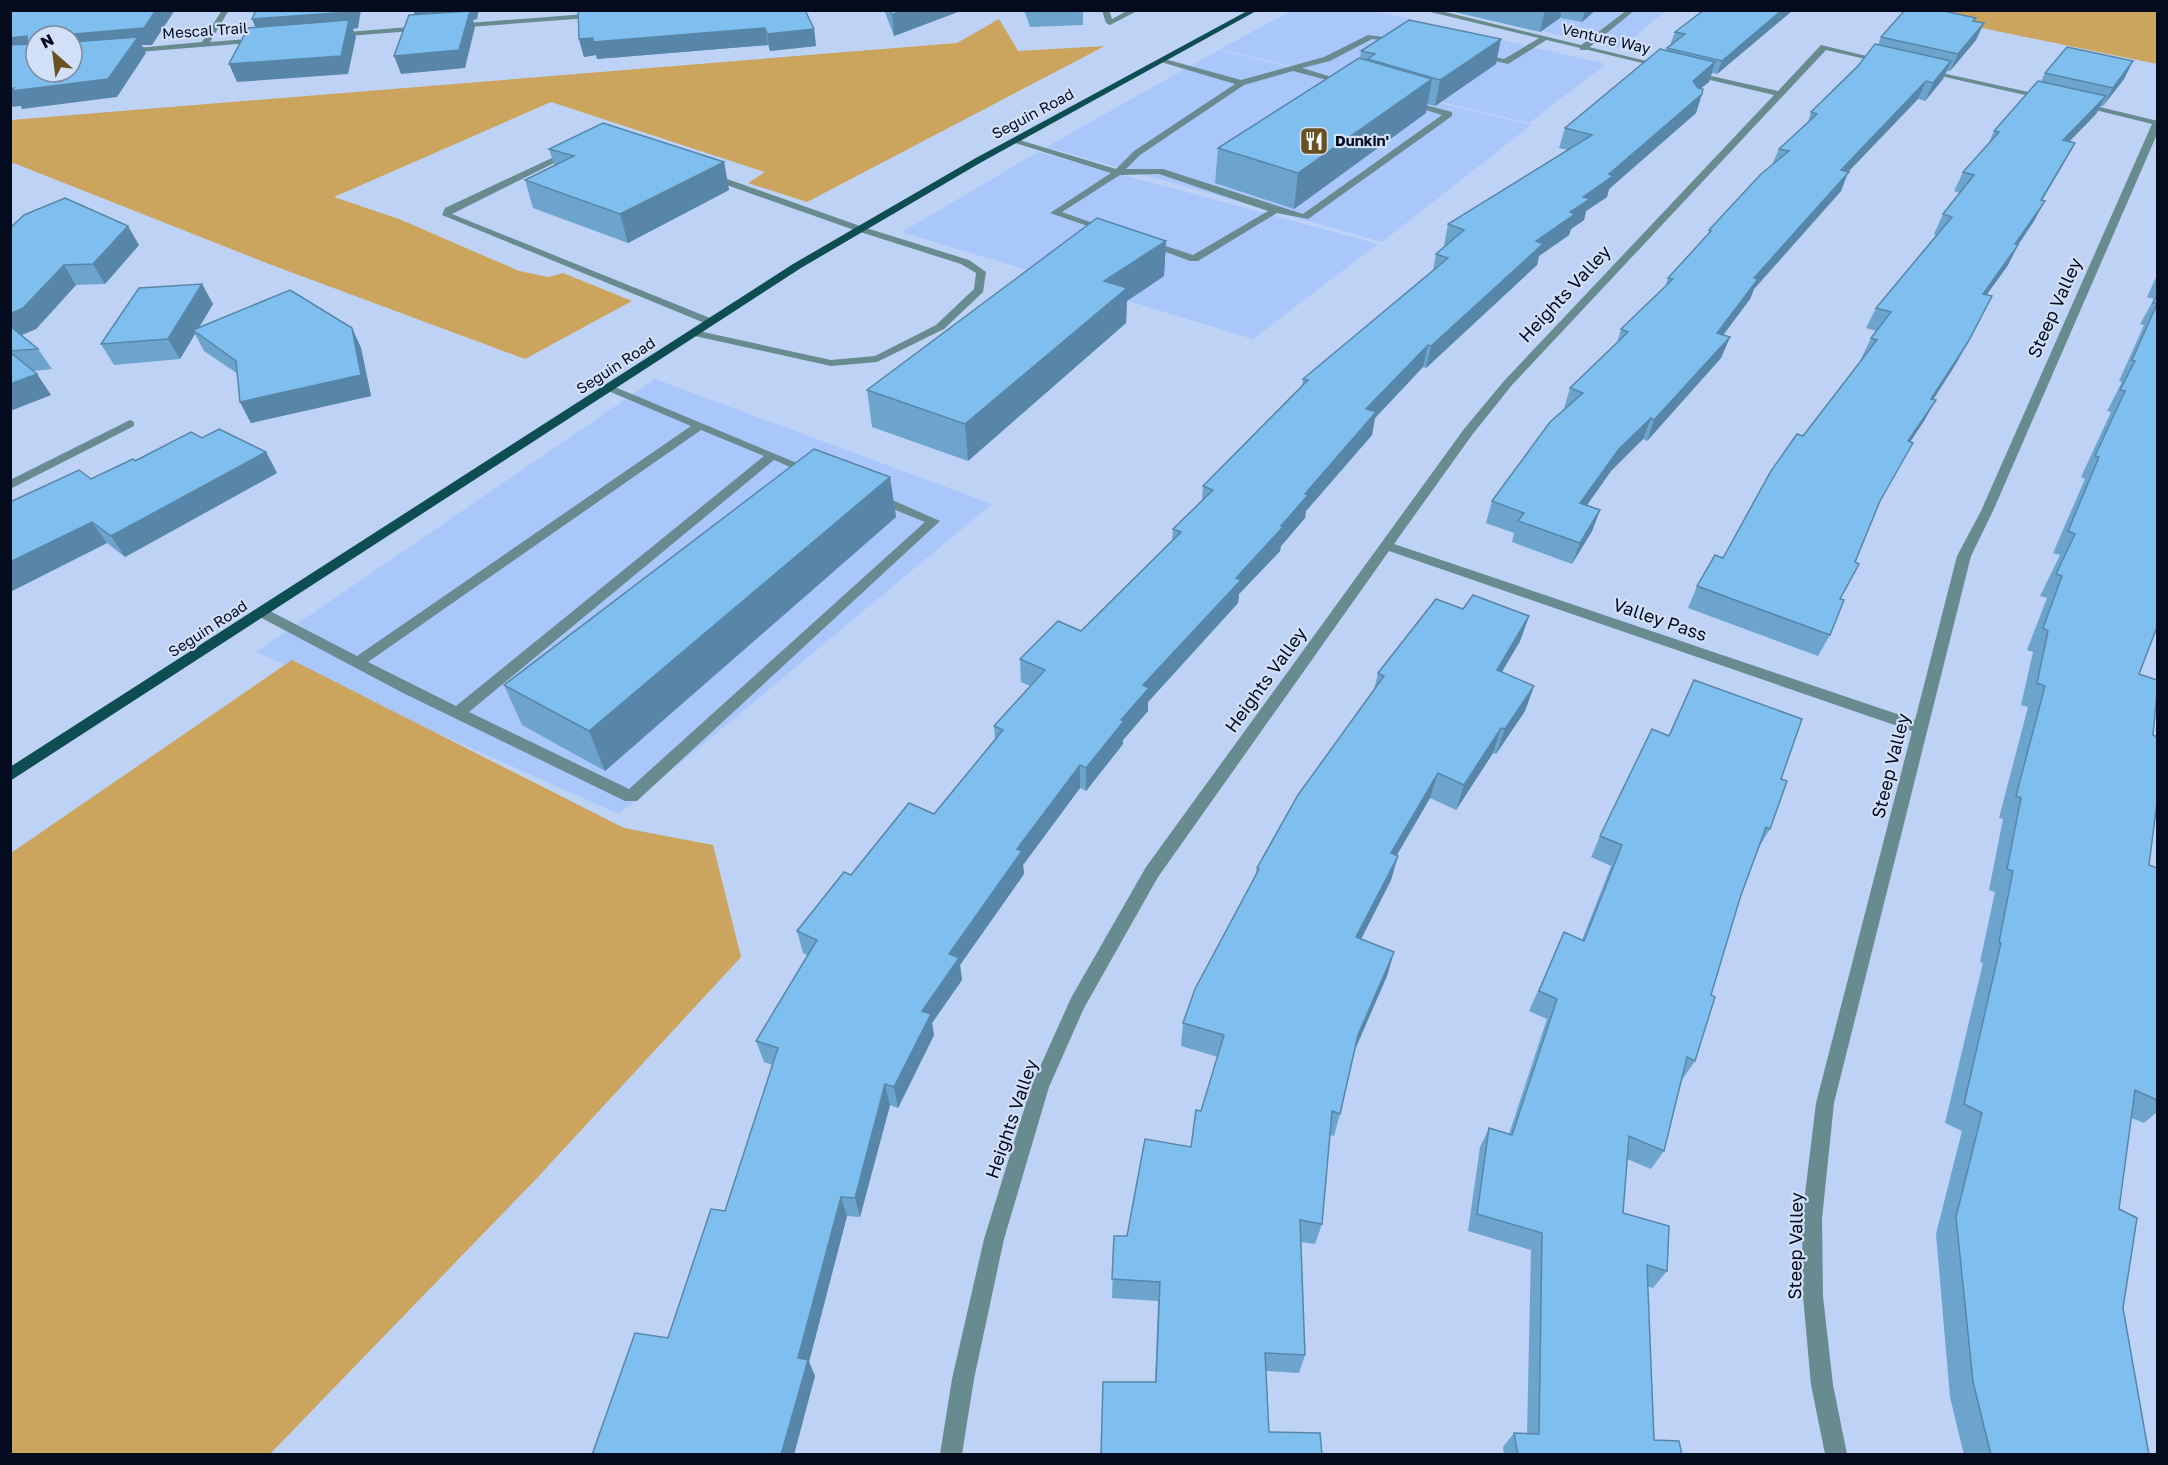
<svg xmlns="http://www.w3.org/2000/svg" width="2168" height="1465" viewBox="0 0 2168 1465" font-family="'Golos Text',sans-serif">
  <style>
    .built { fill: #aac7fb }
    .green { fill: #cba55d }
    .lines { fill: none; stroke-linecap: round; stroke-linejoin: round }
    .service { fill: #678b8e; fill-rule: evenodd }
    .minor { fill: #678b8e; fill-rule: evenodd }
    .primary { fill: #0e4e52; fill-rule: evenodd }
    .wall { fill: #6ca4ce }
    .shaded-wall { fill: #5886a8 }
    .building { fill: #7ebff0; stroke: #5886a8; stroke-width: 1.5 }
    .labels { text-anchor: middle; stroke-width: 4.5; stroke-linejoin: round; paint-order: stroke }
    .far-street-label { font-size: 15px; fill: #030b1f; stroke: #d1dff7 }
    .far-poi-label { font-size: 15px; font-weight: bold; fill: #030b1f; stroke: #d1dff7; text-anchor: start }
    .street-label { font-size: 18px; fill: #030b1f; stroke: #d1dff7 }
  </style>
  <rect width="100%" height="100%" fill="#bed2f5"/>
  <!-- built -->
  <g class="built">
    <polygon points="1371,10 1606,64 1529,123 1220,49 1291,11"/>
    <polygon points="1456,11 1666,11 1619,49"/>
    <polygon points="1219,50 1531,125 1382,242 1046,147"/>
    <polygon points="1038,152 1378,244 1253,339 902,232"/>
    <polygon points="655,379 992,504 619,814 256,652"/>
  </g>
  <!-- green -->
  <g class="green">
    <polygon points="1900,11 2157,11 2157,64"/>
    <polygon points="999,19 1018,51 1105,46 807,202 748,183 765,172 551,102 334,197 399,219 519,271 549,277 563,273 632,301 525,359 269,264 11,162 11,120 957,43"/>
    <polygon points="292,660 624,828 713,845 741,957 537,1178 270,1454 11,1454 11,853"/>
  </g>
  <g class="lines">
    <!-- service -->
    <g class="service">
      <polygon points="1102,10 1109,10 1112,19 1129,10 1139,10 1110,25 1106,23"/>
      <polygon points="1627,10 1635,10 1586,50 1580,50 1580,46"/>
      <polygon points="1368,35 1405,40 1401,42 1372,39 1330,61 1302,68 1349,82 1349,86 1293,71 1244,85 1140,155 1126,169 1163,169 1303,214 1442,115 1406,104 1406,100 1452,112 1452,116 1308,219 1277,213 1198,261 1190,261 1142,243 1147,240 1193,255 1268,211 1159,174 1120,175 1062,212 1113,230 1105,232 1050,213 1111,173 1009,141 1016,139 1116,169 1134,151 1235,84 1161,62 1161,58 1241,80 1324,57"/>
      <polygon points="1541,37 1548,39 1508,64 1474,56 1478,54 1504,59"/>
      <polygon points="569,150 576,152 452,214 715,320 715,324 707,324 442,215 445,208"/>
      <polygon points="707,174 713,174 863,227 969,260 986,272 983,292 944,329 877,362 831,366 690,335 690,331 694,330 831,360 875,356 936,325 974,289 976,273 961,264 857,231 707,178"/>
      <path d="M 610,385 L 816,471 L 810,475 L 806,474 L 774,460 L 469,712 L 629,789 L 925,522 L 873,501 L 873,495 L 881,495 L 940,521 L 637,801 L 625,801 L 403,693 L 256,615 L 254,612 L 256,609 L 266,609 L 357,656 L 691,426 L 606,390 L 606,386 ZM 701,430 L 764,456 L 456,706 L 368,662 Z"/>
    </g>
    <!-- minor -->
    <g class="minor">
      <polygon points="222,10 229,10 210,42 260,38 263,42 126,53 122,51 126,49 202,42"/>
      <polygon points="1422,10 1437,10 1667,66 1663,68"/>
      <polygon points="599,13 602,17 455,28 451,26 455,24"/>
      <polygon points="422,26 425,30 335,37 331,35 335,33"/>
      <polygon points="1821,45 1887,61 1883,63 1826,50 1512,385 1472,435 1394,544 1915,720 1957,556 1981,511 2152,124 2075,105 2079,102 2158,121 2158,132 1993,511 1971,556 1834,1103 1822,1219 1823,1296 1833,1385 1847,1454 1825,1454 1811,1385 1803,1296 1802,1219 1816,1103 1912,731 1389,551 1158,877 1084,1008 1049,1087 1004,1239 974,1379 962,1454 940,1454 952,1379 984,1239 1031,1087 1071,998 1146,867 1464,429 1504,381 1774,95 1689,75 1689,71 1778,91"/>
      <polygon points="1924,69 2047,96 2051,98 2047,100 1927,73 1924,73"/>
      <polygon points="130,420 134,422 134,426 10,489 10,480"/>
    </g>
    <!-- primary -->
    <polygon class="primary" points="1249,10 1258,10 980,163 801,268 10,781 10,767 793,264 974,159"/>
  </g>
  <!-- wall -->
  <g class="wall">
    <polygon points="578,10 814,29 816,46 770,51 768,45 597,59 596,55 584,57 579,39"/>
    <polygon points="884,10 963,10 894,36"/>
    <polygon points="1024,10 1083,10 1083,25 1030,27"/>
    <polygon points="1455,10 1596,10 1582,22 1560,18 1540,32 1454,12"/>
    <polygon points="1704,10 1793,10 1717,74 1712,73 1709,82 1700,89 1702,94 1696,113 1609,189 1607,197 1586,211 1584,220 1571,229 1569,235 1539,256 1537,265 1426,368 1423,367 1375,418 1372,435 1306,511 1305,518 1281,546 1280,551 1239,594 1238,603 1148,702 1148,711 1123,740 1123,744 1086,791 1080,788 1023,865 1024,874 960,965 962,980 932,1023 934,1035 898,1108 890,1105 860,1217 847,1216 809,1362 815,1376 668,1338 725,1211 773,1065 764,1062 756,1041 808,956 803,953 797,931 851,875 934,814 995,741 994,726 1030,686 1021,682 1020,659 1081,631 1172,542 1173,529 1202,501 1203,486 1302,387 1303,379 1433,270 1436,254 1445,246 1444,246 1448,224 1568,150 1559,148 1565,128 1666,51 1667,48 1670,45 1675,32"/>
    <polygon points="1974,21 1976,40 1950,71 1947,71 1943,79 1925,101 1918,99 1848,172 1841,191 1754,289 1750,299 1723,335 1730,337 1721,358 1647,441 1643,439 1611,471 1587,505 1600,510 1592,531 1572,564 1512,542 1514,533 1486,523 1492,501 1564,409 1570,388 1617,343 1621,329 1665,287 1668,278 1708,235 1709,230 1772,165 1779,149 1808,122 1811,112 1878,45 1881,37"/>
    <polygon points="1361,51 1496,64 1435,106 1427,104 1426,113 1294,209 1215,183 1218,148 1360,59"/>
    <polygon points="2133,61 2124,79 2103,106 2101,106 2096,114 2070,141 2065,161 2042,201 2034,221 2018,245 2008,265 1986,295 1957,362 1933,400 1924,421 1910,442 1879,504 1840,599 1830,635 1818,656 1688,608 1697,586 1723,558 1803,436 1862,359 1861,359 1871,338 1876,331 1866,328 1876,308 1936,235 1934,234 1943,214 1960,193 1954,191 1963,172 1988,145 1994,131 2041,81 2045,73"/>
    <polygon points="549,149 724,162 729,190 628,243 533,208 525,180 554,165"/>
    <polygon points="10,228 139,245 105,284 76,285 36,329 22,335 38,349 52,369 33,371 37,374 51,395 10,411"/>
    <polygon points="1166,241 1164,276 1127,301 1126,323 968,461 872,427 867,390"/>
    <polygon points="2157,275 2157,627 2139,674 2153,735 2157,737 2157,815 2156,815 2149,865 2157,868 2157,1112 2144,1123 2131,1118 2119,1209 2123,1308 2149,1455 1964,1455 1950,1397 1936,1234 1962,1131 1945,1123 1983,963 1980,962 1995,892 1989,890 2003,819 1999,818 2028,707 2021,705 2033,652 2027,650 2047,598 2040,596 2060,555 2053,553 2085,479 2081,477 2111,412 2107,411 2122,382 2119,381 2144,325 2140,324 2154,299 2147,297"/>
    <polygon points="202,284 213,304 199,328 352,328 361,348 371,396 251,423 240,402 238,374 204,351 195,334 180,359 114,365 101,344"/>
    <polygon points="202,438 266,452 277,473 125,557 107,543 10,592 10,502 91,479 135,461"/>
    <polygon points="890,477 896,517 605,771 522,725 504,685"/>
    <polygon points="1473,595 1529,616 1520,641 1502,672 1534,686 1525,711 1496,754 1493,753 1456,810 1430,798 1397,855 1398,856 1391,880 1361,939 1394,952 1387,976 1355,1050 1340,1114 1334,1136 1330,1135 1322,1224 1315,1244 1301,1242 1305,1355 1299,1373 1266,1371 1269,1432 1320,1433 1322,1455 1101,1455 1103,1382 1155,1382 1158,1301 1112,1298 1114,1236 1127,1236 1145,1139 1191,1147 1196,1110 1201,1111 1218,1057 1181,1046 1183,1023 1195,989 1255,876 1257,868 1298,795 1374,690 1378,673 1436,599 1463,609"/>
    <polygon points="1781,779 1770,829 1758,849 1740,898 1711,995 1695,1061 1682,1080 1681,1080 1664,1151 1651,1169 1627,1159 1623,1213 1667,1271 1653,1288 1647,1286 1654,1440 1682,1455 1504,1455 1503,1447 1514,1433 1527,1434 1531,1250 1468,1231 1480,1147 1489,1128 1509,1134 1547,1019 1529,1011 1564,932 1582,940 1611,866 1591,857 1600,836"/>
  </g>
  <!-- shaded-wall -->
  <g class="shaded-wall">
    <polygon points="156,10 175,10 152,45 142,45 146,53 117,97 22,109 21,106 10,107 10,89 72,51 72,36 62,36 61,35"/>
    <polygon points="351,10 361,10 358,28 353,29 356,37 348,74 237,82 229,64 259,36 252,19"/>
    <polygon points="413,10 479,10 477,19 473,20 475,27 465,68 401,74 394,56 418,24"/>
    <polygon points="903,10 963,10 894,36 892,15"/>
    <polygon points="1545,10 1562,10 1560,18 1540,32"/>
    <polygon points="1585,10 1596,10 1582,22"/>
    <polygon points="1782,10 1793,10 1717,74 1722,61"/>
    <polygon points="1984,23 1976,40 1950,71 1958,54"/>
    <polygon points="765,28 768,45 597,59 596,55 584,57 579,39"/>
    <polygon points="814,29 816,46 770,51 767,34"/>
    <polygon points="27,36 36,53 10,57 10,38"/>
    <polygon points="1501,39 1496,64 1435,106 1440,80"/>
    <polygon points="1951,61 1943,79 1925,101 1933,83"/>
    <polygon points="2133,61 2124,79 2103,106 2113,88"/>
    <polygon points="1715,62 1709,82 1686,100 1693,81"/>
    <polygon points="1432,79 1426,113 1294,209 1298,173"/>
    <polygon points="1926,81 1918,99 1848,172 1841,191 1754,289 1750,299 1709,354 1717,333 1754,278 1841,170"/>
    <polygon points="1702,94 1696,113 1609,189 1607,197 1586,211 1584,220 1571,229 1569,235 1539,256 1537,265 1426,368 1431,346 1536,241 1583,197"/>
    <polygon points="2106,96 2096,114 2053,158 2063,140"/>
    <polygon points="2075,143 2065,161 2030,220 2041,200"/>
    <polygon points="724,162 729,190 628,243 620,214"/>
    <polygon points="2045,201 2034,221 2005,264 2015,244"/>
    <polygon points="128,226 139,245 105,284 93,264"/>
    <polygon points="1166,241 1164,276 1127,301 1126,323 968,461 965,424 1104,281"/>
    <polygon points="2018,245 2008,265 1973,314 1983,294"/>
    <polygon points="64,265 76,285 36,329 14,338 10,333 10,314"/>
    <polygon points="202,284 213,304 196,332 193,330 195,334 180,359 168,339"/>
    <polygon points="352,328 361,348 371,396 251,423 240,402"/>
    <polygon points="1730,337 1721,358 1647,441 1654,420"/>
    <polygon points="1968,342 1957,362 1920,420 1931,399"/>
    <polygon points="1428,345 1423,367 1375,418 1372,435 1306,511 1305,518 1281,546 1280,551 1239,594 1238,603 1148,702 1148,711 1123,740 1123,744 1086,791 1086,768 1121,720 1143,685 1281,526 1366,409"/>
    <polygon points="37,374 51,395 10,411 10,384"/>
    <polygon points="1936,400 1924,421 1896,463 1908,441"/>
    <polygon points="1651,418 1643,439 1611,471 1573,525 1580,503 1619,449"/>
    <polygon points="266,452 277,473 125,557 111,536"/>
    <polygon points="890,477 896,517 605,771 589,731"/>
    <polygon points="1600,510 1592,531 1572,564 1580,543"/>
    <polygon points="92,522 107,543 10,592 10,562"/>
    <polygon points="1529,616 1520,641 1488,695 1497,670"/>
    <polygon points="1534,686 1525,711 1496,754 1505,729"/>
    <polygon points="1501,728 1493,753 1456,810 1464,785"/>
    <polygon points="1080,765 1080,788 1023,865 1024,874 960,965 962,980 932,1023 934,1035 898,1108 894,1087 922,1011 949,954 1017,849"/>
    <polygon points="1438,773 1430,798 1384,877 1391,853"/>
    <polygon points="1398,856 1391,880 1350,961 1356,937"/>
    <polygon points="1394,952 1387,976 1351,1058 1358,1035"/>
    <polygon points="885,1084 890,1105 860,1217 855,1198"/>
    <polygon points="841,1197 847,1216 809,1362 815,1376 794,1455 781,1455 798,1358"/>
  </g>
  <!-- building -->
  <g class="building">
    <polygon points="10,10 156,10 144,28 61,35 62,36 36,36 36,72 72,72 72,42 138,37 108,79 12,91 14,88 10,89 10,45 28,44 27,36 10,38"/>
    <polygon points="256,10 351,10 351,12 252,19"/>
    <polygon points="578,10 805,10 814,29 767,34 765,28 593,42 593,38 579,39"/>
    <polygon points="890,10 903,10 892,15"/>
    <polygon points="1704,10 1782,10 1722,61 1667,48 1685,34 1675,32"/>
    <polygon points="1905,10 1939,10 1976,18 1973,21 1984,23 1958,54 1881,37"/>
    <polygon points="470,11 459,50 394,56 409,15"/>
    <polygon points="349,20 341,56 229,64 248,28"/>
    <polygon points="1409,20 1501,39 1440,80 1368,59 1375,54 1361,51"/>
    <polygon points="1875,44 1951,61 1933,83 1926,81 1841,170 1849,172 1754,278 1758,279 1717,333 1730,337 1654,420 1651,418 1619,449 1580,503 1600,510 1580,543 1518,521 1524,513 1492,501 1550,422 1583,393 1570,388 1628,332 1621,329 1673,279 1668,278 1711,231 1709,230 1761,174 1789,151 1779,149 1817,114 1811,112 1858,66"/>
    <polygon points="2067,47 2133,61 2113,88 2045,73"/>
    <polygon points="1660,49 1715,62 1693,81 1698,88 1703,89 1702,94 1609,174 1613,176 1583,197 1590,199 1570,212 1575,214 1536,241 1543,244 1431,346 1428,345 1366,409 1376,412 1305,494 1308,495 1281,526 1283,527 1236,578 1241,580 1143,685 1149,688 1121,720 1124,721 1086,768 1080,765 1017,849 1022,851 949,954 959,958 922,1011 931,1014 894,1087 885,1084 855,1198 841,1197 798,1358 808,1360 781,1455 592,1455 635,1333 668,1338 711,1209 725,1211 778,1048 756,1041 817,940 797,931 844,872 851,875 909,803 934,814 1003,730 994,726 1045,670 1020,659 1058,621 1081,631 1181,532 1173,529 1213,490 1203,486 1308,380 1303,379 1448,258 1436,254 1464,230 1448,224 1592,135 1565,128"/>
    <polygon points="1359,58 1432,79 1298,173 1218,148"/>
    <polygon points="2038,81 2106,96 2063,140 2075,143 2041,200 2045,201 2015,244 2018,245 1983,294 1992,296 1968,342 1931,399 1936,400 1908,441 1913,443 1880,501 1855,562 1859,564 1840,599 1844,600 1830,635 1697,586 1715,555 1723,558 1771,471 1797,434 1803,436 1877,340 1871,338 1891,312 1876,308 1952,217 1943,214 1974,175 1963,172 1999,132 1994,131"/>
    <polygon points="603,123 724,162 620,214 525,180 574,156 549,149"/>
    <polygon points="65,198 128,226 93,264 64,265 23,308 10,314 10,228 24,215"/>
    <polygon points="1097,218 1166,241 1104,281 1127,288 965,424 867,390"/>
    <polygon points="202,284 168,339 101,344 139,288"/>
    <polygon points="290,290 352,328 361,375 240,402 236,361 193,330"/>
    <polygon points="2157,295 2157,627 2139,674 2157,680 2157,693 2153,735 2157,737 2157,802 2149,865 2157,868 2157,1100 2135,1090 2119,1209 2137,1218 2123,1308 2149,1455 1991,1455 1973,1382 1956,1217 1982,1113 1964,1104 2001,943 1999,942 2013,871 2007,869 2021,798 2016,796 2045,686 2037,683 2048,631 2043,628 2062,576 2056,574 2075,534 2068,531 2099,457 2095,456 2125,391 2120,390 2135,361 2132,360 2157,304 2153,303"/>
    <polygon points="10,326 38,349 10,351"/>
    <polygon points="10,352 37,374 10,384"/>
    <polygon points="219,429 266,452 111,536 92,522 10,562 10,502 79,470 91,479 133,459 135,461 191,432 202,438"/>
    <polygon points="814,449 890,477 589,731 504,685"/>
    <polygon points="1473,595 1529,616 1497,670 1534,686 1505,729 1501,728 1464,785 1438,773 1391,853 1398,856 1356,937 1394,952 1358,1035 1340,1114 1332,1111 1322,1224 1300,1220 1305,1355 1265,1353 1269,1432 1320,1433 1322,1455 1101,1455 1103,1382 1156,1382 1160,1282 1112,1279 1114,1236 1127,1236 1145,1139 1191,1147 1196,1110 1201,1111 1224,1035 1183,1023 1195,989 1259,869 1257,868 1298,795 1384,676 1378,673 1436,599 1463,609"/>
    <polygon points="1694,680 1802,719 1781,779 1787,781 1770,829 1766,827 1740,898 1711,995 1715,997 1695,1061 1687,1057 1664,1151 1629,1136 1623,1213 1669,1226 1667,1271 1647,1265 1654,1440 1679,1441 1682,1455 1518,1455 1514,1433 1539,1434 1542,1233 1477,1214 1489,1128 1512,1135 1557,999 1539,991 1564,932 1584,941 1622,845 1600,836 1652,729 1669,736"/>
  </g>
  <!-- icons -->
  <defs>
    <g id="restaurant-square" transform="scale(1.5)"><rect x="-9" y="-9" width="18" height="18" rx="4" fill="#6a5122" stroke="#d1dff7"/><path d="M-5-6h1v4h1v-4h1v4h1v-4h1v5L-1.5 .5V6h-2V.5L-5-1ZM5-6V6H3V1.5H1.5Q1.5-4 5-6Z" fill="#fff"/></g>
  </defs>
  <g fill-rule="evenodd">
    <use href="#restaurant-square" x="1314" y="141"/>
  </g>
  <g class="labels">
    <!-- far-street labels -->
    <g class="far-street-label">
      <text transform="translate(205 31) rotate(-4)" y="5">Mescal Trail</text>
      <text transform="translate(1606 39) rotate(13)" y="5">Venture Way</text>
      <text transform="translate(1033 114) rotate(-28)" y="5">Seguin Road</text>
      <text transform="translate(616 366) rotate(-33)" y="5">Seguin Road</text>
      <text transform="translate(208 629) rotate(-33)" y="5">Seguin Road</text>
    </g>
    <!-- far-poi labels -->
    <g class="far-poi-label">
      <text x="1335" y="146">Dunkin'</text>
    </g>
    <!-- street labels -->
    <g class="street-label">
      <text transform="translate(1565 294) rotate(-47)" y="6">Heights Valley</text>
      <text transform="translate(2055 308) rotate(-66)" y="6">Steep Valley</text>
      <text transform="translate(1660 620) rotate(19)" y="6">Valley Pass</text>
      <text transform="translate(1266 680) rotate(-54)" y="6">Heights Valley</text>
      <text transform="translate(1891 766) rotate(-76)" y="6">Steep Valley</text>
      <text transform="translate(1012 1119) rotate(-71)" y="6">Heights Valley</text>
      <text transform="translate(1796 1246) rotate(-89)" y="6">Steep Valley</text>
    </g>
  </g>
  <!-- border -->
  <rect width="2168" height="1465" fill="none" stroke="#030b1f" stroke-width="24"/>
  <!-- north arrow -->
  <g transform="translate(54 54) rotate(332)"><circle r="28" fill="#d1dff7" stroke="#7f8aa1" stroke-width="1.5"/>
  <path d="M0-4.5L10 22L0 15L-10 22Z" fill="#6a5122"/>
  <text y="-9" font-size="16" font-weight="bold" text-anchor="middle" fill="#030b1f">N</text>
  </g>
</svg>
